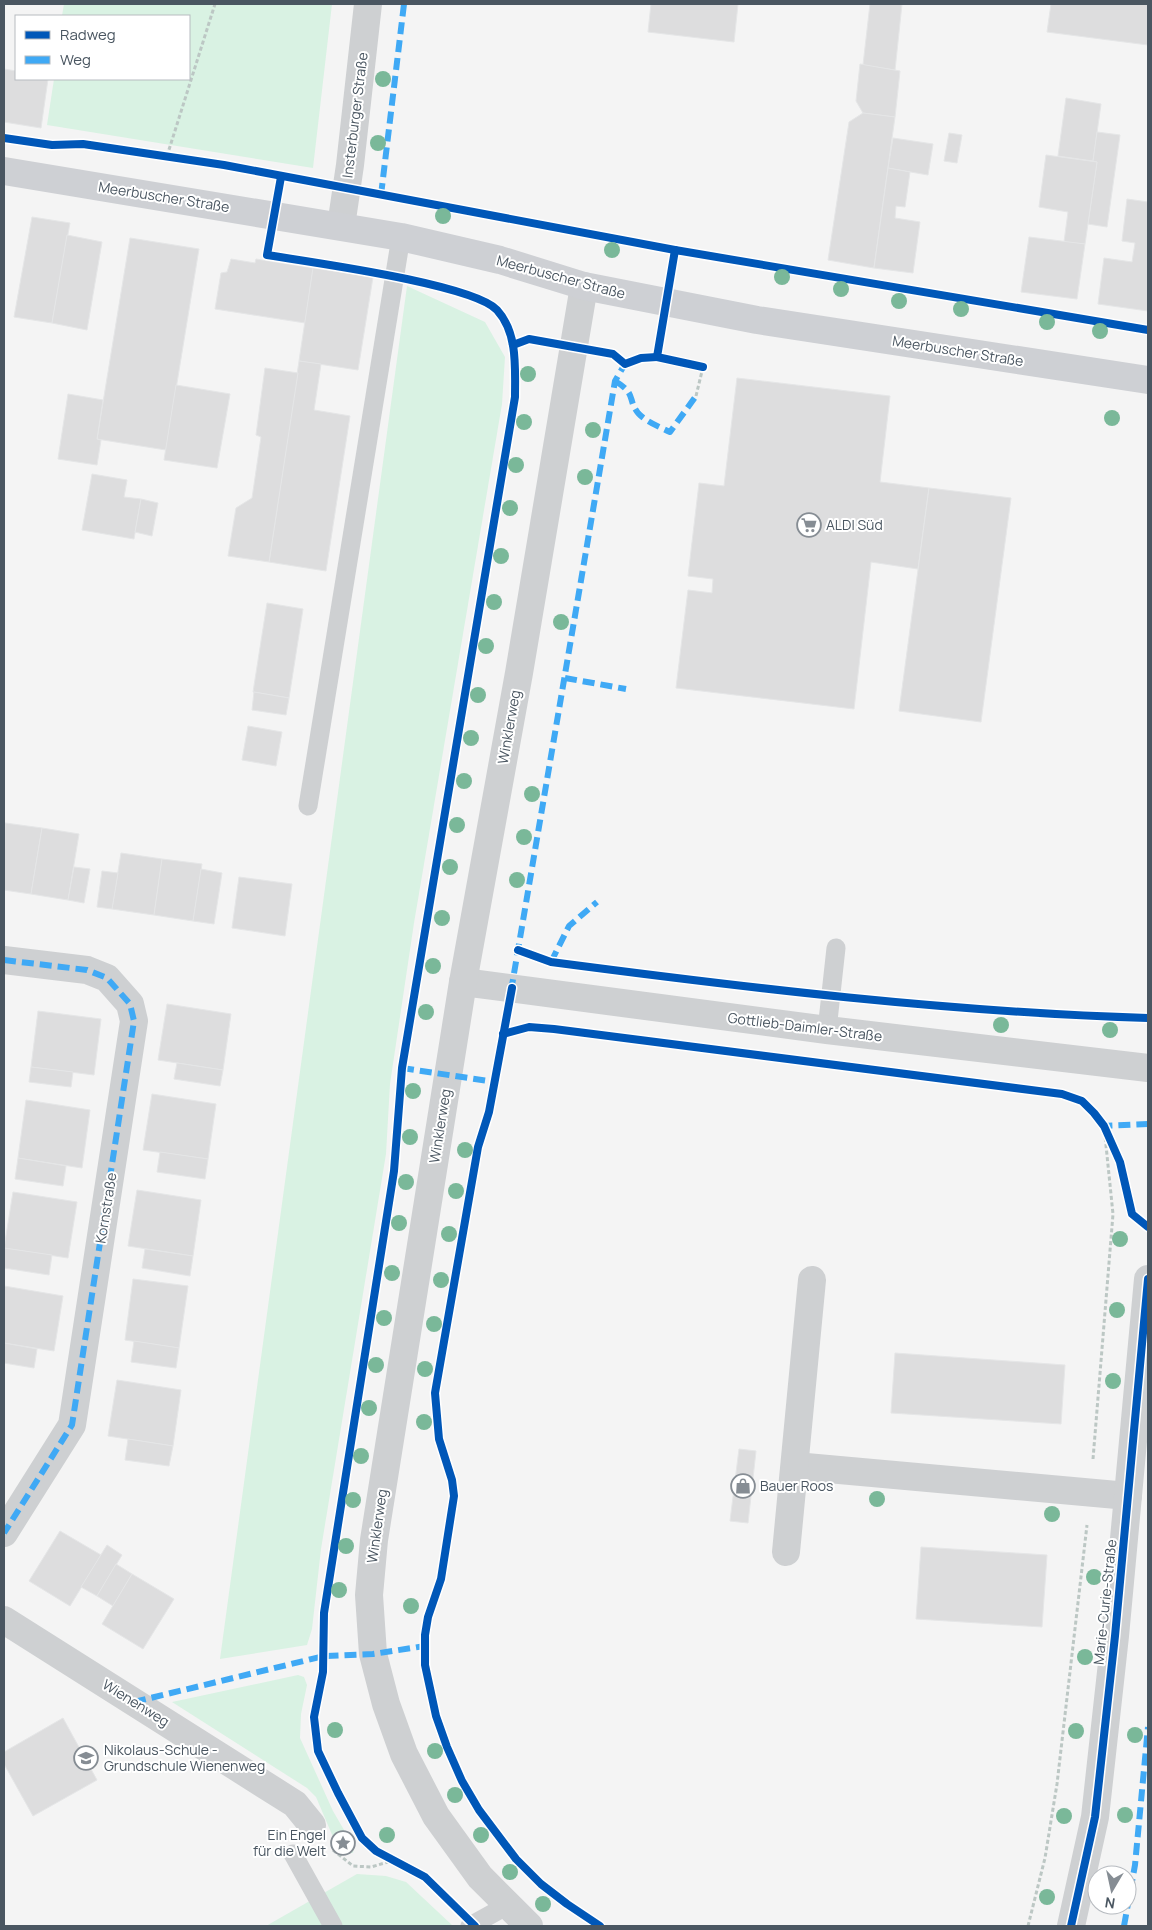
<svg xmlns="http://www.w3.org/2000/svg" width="1152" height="1930" viewBox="0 0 1152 1930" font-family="Manrope,sans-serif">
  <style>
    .green { fill: #d9f2e3 }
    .building { fill: #ddddde; stroke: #e5e6e7 }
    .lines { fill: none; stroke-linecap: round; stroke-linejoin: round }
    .path { stroke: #bcc7c4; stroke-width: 3; stroke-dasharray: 4 2.5; stroke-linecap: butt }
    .lane { stroke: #ced0d2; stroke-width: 19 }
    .street { stroke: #ced0d2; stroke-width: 28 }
    .secondary { stroke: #ced0d4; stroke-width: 28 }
    .quiet { stroke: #3fa9f5; stroke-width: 6; stroke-dasharray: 12 6; stroke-linecap: butt }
    .cycleway-casing { stroke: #fff; stroke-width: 11 }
    .cycleway { stroke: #0057b8; stroke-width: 8 }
    .tree { fill: #7ab899 }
    .labels { text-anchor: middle; stroke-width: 4; stroke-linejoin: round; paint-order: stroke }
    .street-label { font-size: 14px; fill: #4a5661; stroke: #fff }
    .poi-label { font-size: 14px; fill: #4a5661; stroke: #fff; text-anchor: start }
  </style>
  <rect width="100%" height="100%" fill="#f4f4f4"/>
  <!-- green -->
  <g class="green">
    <polygon points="64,4 332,4 313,168 47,125 54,79 189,79 189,16 62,16"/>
    <polygon points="407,286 485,322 505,357 502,404 414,923 390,1084 386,1154 321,1549 312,1629 307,1645 220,1659"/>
    <path d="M 298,1675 L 304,1677 L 307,1685 L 301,1714 L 300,1738 L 333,1811 L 354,1847 L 353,1853 C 345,1854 341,1850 336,1844 L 316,1797 L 307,1788 L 172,1702 Z"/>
    <polygon points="357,1874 386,1876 406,1882 453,1926 266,1926"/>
  </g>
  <!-- building -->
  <g class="building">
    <polygon points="651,4 738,4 734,42 648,32"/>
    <polygon points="870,4 902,4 895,70 863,65"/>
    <polygon points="1051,4 1148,4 1148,45 1047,32"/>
    <polygon points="860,64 900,71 895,117 863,113 856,101"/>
    <polygon points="4,69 16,71 16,79 48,79 41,128 4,122"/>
    <polygon points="1066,98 1101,104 1093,161 1058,156"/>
    <polygon points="863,113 895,117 874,268 828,260 849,122"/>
    <polygon points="1097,132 1120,135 1107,227 1088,224 1097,162 1093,161"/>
    <polygon points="949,133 962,135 957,163 944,161"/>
    <polygon points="893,138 933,144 928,175 888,168"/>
    <polygon points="1046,155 1097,162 1085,244 1064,242 1068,212 1039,207"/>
    <polygon points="888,168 910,172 905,207 896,206 895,218 920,222 913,273 874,268"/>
    <polygon points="1127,199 1148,202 1148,311 1098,304 1104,258 1132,262 1135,243 1122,241"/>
    <polygon points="32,217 70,223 52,323 14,317"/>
    <polygon points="67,235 102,242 87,330 52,323"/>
    <polygon points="1029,237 1085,244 1077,299 1021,292"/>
    <polygon points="130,238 199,249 166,450 97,439"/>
    <polygon points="231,259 255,263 256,259 313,268 305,323 215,309 221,273 227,272"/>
    <polygon points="313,268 373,277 358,370 299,361"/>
    <polygon points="299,361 321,364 314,410 350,416 326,571 269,562"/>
    <polygon points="265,368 298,373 269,562 228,556 236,508 252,498 261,437 256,435"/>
    <polygon points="737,378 890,396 880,482 929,488 918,569 871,562 854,709 676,688 688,590 712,593 713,579 688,576 699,483 724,486"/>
    <polygon points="176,385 230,394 217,468 164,460"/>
    <polygon points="68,394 103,400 97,439 101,440 97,465 58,459"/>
    <polygon points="92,474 127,480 124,497 141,499 134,539 82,530"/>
    <polygon points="929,488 1011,498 981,722 899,711"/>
    <polygon points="141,499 158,503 152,536 135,532"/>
    <polygon points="267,603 303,609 289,698 253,692"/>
    <polygon points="254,692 289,698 286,715 252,710"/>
    <polygon points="248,726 282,732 276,766 242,760"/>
    <polygon points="5,823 42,828 31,894 4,890"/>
    <polygon points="42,828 79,834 68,900 31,894"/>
    <polygon points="121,853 162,859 154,915 112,909"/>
    <polygon points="162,859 202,864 193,921 154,915"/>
    <polygon points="74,867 90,869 84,903 68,900"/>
    <polygon points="201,869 222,873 214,924 193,921"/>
    <polygon points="102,871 118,873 112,909 97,907"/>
    <polygon points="239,877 292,884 285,936 232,928"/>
    <polygon points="167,1004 231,1014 223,1070 158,1060"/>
    <polygon points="38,1011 101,1019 94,1075 31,1067"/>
    <polygon points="177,1063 223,1070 220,1086 174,1079"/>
    <polygon points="31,1067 73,1072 71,1087 29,1082"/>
    <polygon points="152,1094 216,1104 208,1159 143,1150"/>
    <polygon points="26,1100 90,1110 82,1168 18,1158"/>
    <polygon points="160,1152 208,1159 205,1179 157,1172"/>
    <polygon points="18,1158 66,1166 63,1186 15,1179"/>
    <polygon points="137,1190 201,1200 193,1256 128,1246"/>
    <polygon points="13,1192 77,1202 68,1258 4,1248"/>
    <polygon points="4,1248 52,1255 49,1275 4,1268"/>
    <polygon points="145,1249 193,1256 190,1276 142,1268"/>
    <polygon points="133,1279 188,1286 179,1348 125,1340"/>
    <polygon points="4,1286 63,1296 54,1351 4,1343"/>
    <polygon points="134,1341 179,1348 176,1368 131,1362"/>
    <polygon points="4,1343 37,1349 34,1368 4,1363"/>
    <polygon points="895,1353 1065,1365 1061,1424 891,1413"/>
    <polygon points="117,1380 181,1390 173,1446 108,1436"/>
    <polygon points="128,1439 173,1446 169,1466 125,1460"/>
    <polygon points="739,1449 756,1451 748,1523 730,1521"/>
    <polygon points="60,1531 101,1555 70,1606 29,1581"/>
    <polygon points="107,1545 122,1555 97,1596 81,1587"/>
    <polygon points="921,1547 1047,1555 1042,1627 916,1619"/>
    <polygon points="116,1564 132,1574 113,1606 97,1596"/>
    <polygon points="132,1574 174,1599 143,1649 102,1624"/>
    <polygon points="63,1718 97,1780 33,1816 4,1764 4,1752"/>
  </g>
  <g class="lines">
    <!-- path -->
    <g class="path">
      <polyline points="167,156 215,4"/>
      <polyline points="696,396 703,367"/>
      <polyline points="1093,1459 1113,1214 1104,1126"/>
      <polyline points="333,1850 353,1866 371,1867 395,1860"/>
      <polyline points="1028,1926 1045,1858 1057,1784 1087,1525"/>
    </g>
    <!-- lane -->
    <g class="lane">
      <polyline points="308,806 401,237"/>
      <polyline points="827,1030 836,948"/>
      <polyline points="293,1854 333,1926"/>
      <polyline points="470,1926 508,1905"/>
    </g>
    <!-- street -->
    <g class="street">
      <polyline points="341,226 350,165 368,4"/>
      <polyline points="4,960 87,970 107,978 130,1004 134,1021 72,1425 4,1533"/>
      <polyline points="463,982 827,1030 1148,1068"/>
      <polyline points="795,1466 1128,1496"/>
      <polyline points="786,1552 812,1280"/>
      <polyline points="4,1620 295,1804 312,1825"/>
      <polyline points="529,1926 480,1877 436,1816 404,1754 386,1704 373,1654 369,1595 374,1540 463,982 519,673 584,286"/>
      <polyline points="1071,1926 1095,1817 1115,1636 1148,1279"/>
    </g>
    <!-- secondary -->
    <polyline class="secondary" points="4,171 401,237 500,260 584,286 757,320 1148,380"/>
    <!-- quiet -->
    <g class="quiet">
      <polyline points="381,195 404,4"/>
      <path d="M 615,381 C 637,394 627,399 638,413 C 646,422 660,427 670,432 L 696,396"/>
      <polyline points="565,678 626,689"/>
      <polyline points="4,960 87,970 107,978 130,1004 134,1021 72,1425 4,1533"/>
      <polyline points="551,962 569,926 597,902"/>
      <polyline points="511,991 615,381 625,364 629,363"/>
      <polyline points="402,1068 495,1082"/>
      <polyline points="1102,1123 1104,1126 1148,1124"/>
      <polyline points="134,1702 324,1656 373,1654 425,1646"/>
      <polyline points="1124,1926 1135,1865 1148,1727"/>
    </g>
    <!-- cycleway casing -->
    <g class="cycleway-casing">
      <g id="cycleway">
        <polyline points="4,138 52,145 83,144 224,165 675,250 1148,330"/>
        <path d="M 281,177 L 267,255 C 309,262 473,284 497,310 C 518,333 515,368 515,397 L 402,1068 L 394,1171 L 324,1613 L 323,1672 L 314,1717 L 318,1751 L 338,1793 L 362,1838 L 376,1851 L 425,1877 L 475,1926"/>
        <polyline points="675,250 657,357 703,367"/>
        <polyline points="513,345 529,339 613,354 625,364 641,358 657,357"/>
        <path d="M 518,950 L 551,962 C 749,988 948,1012 1148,1018"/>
        <polyline points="512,988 489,1112 478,1147 435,1393 439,1439 452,1480 454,1496 441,1579 428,1617 425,1635 425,1665 436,1716 447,1747 462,1781 479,1810 516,1859 541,1884 567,1904 600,1926"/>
        <polyline points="503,1034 529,1027 554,1029 1062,1094 1082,1101 1094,1113 1104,1126 1120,1162 1132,1214 1148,1227"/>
        <polyline points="1071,1926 1095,1817 1115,1636 1148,1279"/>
      </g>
    </g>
    <!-- cycleway -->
    <use href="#cycleway" class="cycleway"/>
  </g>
  <!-- trees -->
  <g class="tree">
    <circle cx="383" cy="79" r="8"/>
    <circle cx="378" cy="143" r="8"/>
    <circle cx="443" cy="216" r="8"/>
    <circle cx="612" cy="250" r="8"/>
    <circle cx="782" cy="277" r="8"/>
    <circle cx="841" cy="289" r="8"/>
    <circle cx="899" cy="301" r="8"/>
    <circle cx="961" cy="309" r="8"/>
    <circle cx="1047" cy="322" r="8"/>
    <circle cx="1100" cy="331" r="8"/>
    <circle cx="528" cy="374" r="8"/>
    <circle cx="1112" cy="418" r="8"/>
    <circle cx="524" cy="422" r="8"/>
    <circle cx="593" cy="430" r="8"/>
    <circle cx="516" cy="465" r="8"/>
    <circle cx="585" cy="477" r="8"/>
    <circle cx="510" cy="508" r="8"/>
    <circle cx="501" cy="556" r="8"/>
    <circle cx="494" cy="602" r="8"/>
    <circle cx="561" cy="622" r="8"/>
    <circle cx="486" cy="646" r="8"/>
    <circle cx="478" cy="695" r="8"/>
    <circle cx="471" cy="738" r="8"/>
    <circle cx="464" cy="781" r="8"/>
    <circle cx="532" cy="794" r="8"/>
    <circle cx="457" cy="825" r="8"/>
    <circle cx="524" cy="837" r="8"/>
    <circle cx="450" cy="867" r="8"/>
    <circle cx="517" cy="880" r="8"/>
    <circle cx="442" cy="918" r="8"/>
    <circle cx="433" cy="966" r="8"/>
    <circle cx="426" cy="1012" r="8"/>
    <circle cx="1001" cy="1025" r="8"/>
    <circle cx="1110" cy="1030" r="8"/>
    <circle cx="413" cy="1091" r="8"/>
    <circle cx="410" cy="1137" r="8"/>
    <circle cx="465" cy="1150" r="8"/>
    <circle cx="406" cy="1182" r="8"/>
    <circle cx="456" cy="1191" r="8"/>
    <circle cx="399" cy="1223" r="8"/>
    <circle cx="449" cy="1234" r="8"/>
    <circle cx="1120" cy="1239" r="8"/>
    <circle cx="392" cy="1273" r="8"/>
    <circle cx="441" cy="1280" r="8"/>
    <circle cx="1117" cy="1310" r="8"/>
    <circle cx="384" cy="1318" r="8"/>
    <circle cx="434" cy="1324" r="8"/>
    <circle cx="376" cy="1365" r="8"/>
    <circle cx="425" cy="1369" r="8"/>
    <circle cx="1113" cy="1381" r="8"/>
    <circle cx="369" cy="1408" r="8"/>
    <circle cx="424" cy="1422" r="8"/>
    <circle cx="361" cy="1456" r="8"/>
    <circle cx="877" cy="1499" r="8"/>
    <circle cx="353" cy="1500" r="8"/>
    <circle cx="1052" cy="1514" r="8"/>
    <circle cx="346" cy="1546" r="8"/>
    <circle cx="1094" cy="1577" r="8"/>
    <circle cx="339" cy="1590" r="8"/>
    <circle cx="411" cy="1606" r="8"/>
    <circle cx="1085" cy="1657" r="8"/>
    <circle cx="335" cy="1730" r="8"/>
    <circle cx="1076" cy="1731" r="8"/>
    <circle cx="1135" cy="1735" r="8"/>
    <circle cx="435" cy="1751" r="8"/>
    <circle cx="455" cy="1795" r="8"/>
    <circle cx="1125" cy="1815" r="8"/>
    <circle cx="1064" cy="1816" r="8"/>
    <circle cx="387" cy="1835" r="8"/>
    <circle cx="481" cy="1835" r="8"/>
    <circle cx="510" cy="1872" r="8"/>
    <circle cx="1047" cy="1897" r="8"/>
    <circle cx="543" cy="1904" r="8"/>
  </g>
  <!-- icons -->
  <defs>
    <g id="supermarket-ring" transform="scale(1.25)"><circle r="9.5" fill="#fff" stroke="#868d94" stroke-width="1.5"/><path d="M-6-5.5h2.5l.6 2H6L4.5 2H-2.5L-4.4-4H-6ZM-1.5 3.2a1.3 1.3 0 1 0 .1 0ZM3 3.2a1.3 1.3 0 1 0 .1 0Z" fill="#868d94"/></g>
    <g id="shop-ring" transform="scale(1.25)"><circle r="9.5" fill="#fff" stroke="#868d94" stroke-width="1.5"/><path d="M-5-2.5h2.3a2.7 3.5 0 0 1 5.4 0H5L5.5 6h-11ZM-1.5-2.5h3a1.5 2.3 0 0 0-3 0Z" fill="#868d94"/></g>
    <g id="school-ring" transform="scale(1.25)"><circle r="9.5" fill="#fff" stroke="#868d94" stroke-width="1.5"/><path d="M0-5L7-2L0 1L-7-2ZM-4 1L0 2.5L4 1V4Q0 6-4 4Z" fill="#868d94"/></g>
    <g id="sight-ring" transform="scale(1.25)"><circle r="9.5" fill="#fff" stroke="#868d94" stroke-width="1.5"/><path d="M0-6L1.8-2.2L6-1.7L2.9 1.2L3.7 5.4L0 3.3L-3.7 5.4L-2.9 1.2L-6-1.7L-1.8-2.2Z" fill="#868d94"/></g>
  </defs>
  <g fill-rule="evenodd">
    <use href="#supermarket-ring" x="809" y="525"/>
    <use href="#shop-ring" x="743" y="1486"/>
    <use href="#school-ring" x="86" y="1758"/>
    <use href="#sight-ring" x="343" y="1843"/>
  </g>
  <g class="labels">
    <!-- street labels -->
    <g class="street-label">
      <text transform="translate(355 115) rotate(-83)" y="5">Insterburger Straße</text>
      <text transform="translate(164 197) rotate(9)" y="5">Meerbuscher Straße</text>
      <text transform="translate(561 277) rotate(15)" y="5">Meerbuscher Straße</text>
      <text transform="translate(958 351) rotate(9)" y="5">Meerbuscher Straße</text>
      <text transform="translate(509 727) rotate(-80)" y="5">Winklerweg</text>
      <text transform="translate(805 1027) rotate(7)" y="5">Gottlieb-Daimler-Straße</text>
      <text transform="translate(440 1126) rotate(-81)" y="5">Winklerweg</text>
      <text transform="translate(106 1208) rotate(-81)" y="5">Kornstraße</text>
      <text transform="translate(377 1526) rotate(-82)" y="5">Winklerweg</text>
      <text transform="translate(1105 1602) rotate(-84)" y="5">Marie-Curie-Straße</text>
      <text transform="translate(136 1703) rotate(32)" y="5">Wienenweg</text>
    </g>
    <!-- poi labels -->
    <g class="poi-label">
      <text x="826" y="530">ALDI Süd</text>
      <text x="760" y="1491">Bauer Roos</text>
      <text x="104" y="1755">Nikolaus-Schule -<tspan x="104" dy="16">Grundschule Wienenweg</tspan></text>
      <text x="326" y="1840" text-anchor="end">Ein Engel<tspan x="326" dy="16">für die Welt</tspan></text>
    </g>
  </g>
  <!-- border -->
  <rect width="1152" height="1930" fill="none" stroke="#4a5661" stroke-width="10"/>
  <!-- legend -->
  <rect x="15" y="15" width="175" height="65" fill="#ffffff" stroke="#b7bbc0"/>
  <rect x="25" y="31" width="25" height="8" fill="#0057b8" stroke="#b7bbc0"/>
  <text x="60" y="40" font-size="15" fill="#4a5661">Radweg</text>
  <rect x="25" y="56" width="25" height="8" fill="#3fa9f5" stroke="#b7bbc0"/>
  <text x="60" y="65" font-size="15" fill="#4a5661">Weg</text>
  <!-- north arrow -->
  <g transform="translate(1112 1890) rotate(189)"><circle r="24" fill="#ffffff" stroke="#b7bbc0"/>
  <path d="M0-4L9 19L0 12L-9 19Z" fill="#868d94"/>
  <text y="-8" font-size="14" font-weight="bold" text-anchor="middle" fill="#4a5661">N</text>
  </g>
</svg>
